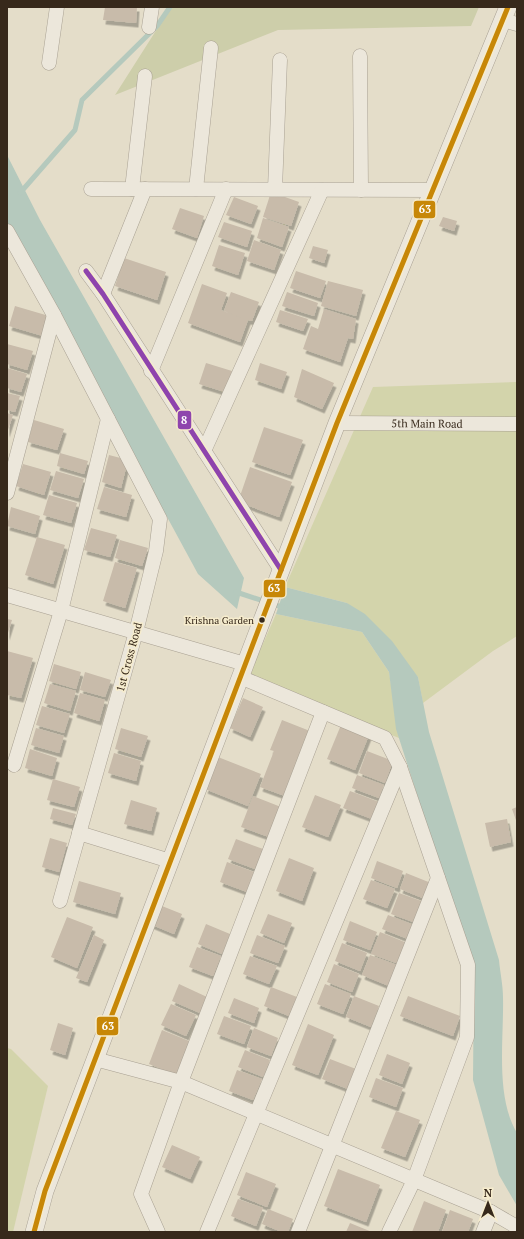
<svg xmlns="http://www.w3.org/2000/svg" width="524" height="1239" viewBox="0 0 524 1239" font-family="'PT Serif',serif">
  <style>
    .green { fill: #d3d4ab }
    .cemetery { fill: #cdceaa }
    .water { fill: #b5c9bd }
    .lines { fill: none; stroke-linecap: round; stroke-linejoin: round }
    .stream { stroke: #b5c9bd; stroke-width: 5 }
    .building { fill: #c8bbaa; filter: url(#shadow) }
    .minor-casing { stroke: #a9a193; stroke-width: 15 }
    .tertiary-casing { stroke: #a9a193; stroke-width: 18 }
    .minor { stroke: #ece7db; stroke-width: 14 }
    .tertiary { stroke: #ece7db; stroke-width: 17 }
    .bus-1-casing { stroke: #f6eccd; stroke-width: 8 }
    .bus-2-casing { stroke: #f6eccd; stroke-width: 8 }
    .bus-1 { stroke: #8e44ad; stroke-width: 5 }
    .bus-2 { stroke: #c78707; stroke-width: 5 }
    .bus-dot { fill: #37291b; stroke: #f6eccd; stroke-width: 1.5 }
    .labels { text-anchor: middle; stroke-width: 3; stroke-linejoin: round; paint-order: stroke }
    .bus-label { font-size: 10px; fill: #37291b; stroke: #f6eccd; text-anchor: end }
    .street-label { font-size: 11px; fill: #37291b; stroke: #f6eccd }
    .line-badge { stroke: #f6eccd; stroke-width: 1.5 }
    .badge-label { font-size: 11px; text-anchor: middle; font-weight: bold; fill: #fff }
  </style>
  <defs>
    <filter id="shadow"><feDropShadow dx="2.5" dy="4.5" stdDeviation="0" flood-color="#0004"/></filter>
  </defs>
  <rect width="100%" height="100%" fill="#e4ddc9"/>
  <!-- green -->
  <g class="green">
    <polygon points="517,382 517,636 493,651 423,703 418,677 347,603 285,587 373,387"/>
    <polygon points="276,614 362,632 389,672 399,738 248,678"/>
    <polygon points="7,1048 11,1049 48,1086 13,1232 7,1232"/>
  </g>
  <!-- cemetery -->
  <polygon class="cemetery" points="171,7 479,7 471,26 278,30 115,95"/>
  <!-- water -->
  <g class="water">
    <polygon points="7,155 40,220 244,578 237,609 198,574 7,222"/>
    <path d="M 285,587 L 347,603 L 365,614 L 392,641 L 418,677 L 429,732 L 499,960 C 500,972 503,985 503,997 C 504,1039 495,1096 517,1133 L 517,1206 L 499,1175 L 473,1080 L 474,972 L 396,729 L 389,672 L 362,632 L 276,614 Z"/>
  </g>
  <g class="lines">
    <!-- stream -->
    <g class="stream">
      <polyline points="20,193 75,130 82,100 157,26 170,7"/>
      <polyline points="236,592 285,608"/>
    </g>
  </g>
  <!-- building -->
  <g class="building">
    <polygon points="105,7 137,7 136,23 103,20"/>
    <polygon points="271,192 299,202 291,226 263,217"/>
    <polygon points="234,197 258,206 251,224 226,215"/>
    <polygon points="180,208 204,216 197,238 172,229"/>
    <polygon points="443,217 457,221 454,231 439,226"/>
    <polygon points="263,218 289,227 282,247 257,238"/>
    <polygon points="224,222 252,231 247,247 218,237"/>
    <polygon points="254,240 281,250 274,270 247,261"/>
    <polygon points="219,245 245,253 238,275 212,266"/>
    <polygon points="313,246 328,250 324,263 309,258"/>
    <polygon points="124,258 166,272 157,300 115,286"/>
    <polygon points="296,271 326,281 320,298 290,288"/>
    <polygon points="328,281 363,290 356,316 321,306"/>
    <polygon points="202,284 227,293 221,310 244,319 224,311 231,292 259,302 252,321 248,320 240,342 188,323"/>
    <polygon points="287,292 318,303 314,316 282,306"/>
    <polygon points="15,306 49,316 43,336 9,326"/>
    <polygon points="324,309 356,319 353,339 348,338 340,362 303,349 311,326 318,329"/>
    <polygon points="280,310 308,319 303,331 276,322"/>
    <polygon points="7,344 33,351 27,370 7,364"/>
    <polygon points="206,363 232,371 225,392 199,384"/>
    <polygon points="260,363 287,372 281,389 255,380"/>
    <polygon points="7,368 27,374 21,392 7,388"/>
    <polygon points="302,369 334,383 322,409 294,397"/>
    <polygon points="7,393 20,396 15,412 7,410"/>
    <polygon points="7,413 13,415 7,433"/>
    <polygon points="34,420 64,429 57,450 28,442"/>
    <polygon points="264,427 303,440 290,475 252,462"/>
    <polygon points="60,453 88,461 84,474 57,466"/>
    <polygon points="109,455 128,460 121,488 102,482"/>
    <polygon points="23,464 51,472 44,495 16,486"/>
    <polygon points="250,467 292,482 279,517 238,502"/>
    <polygon points="56,471 84,479 78,498 50,490"/>
    <polygon points="104,487 132,495 126,517 97,509"/>
    <polygon points="49,495 77,503 71,523 43,515"/>
    <polygon points="11,507 40,516 35,534 7,526"/>
    <polygon points="91,528 117,535 110,557 84,550"/>
    <polygon points="37,537 65,545 53,584 25,575"/>
    <polygon points="120,540 148,548 142,566 115,558"/>
    <polygon points="115,562 137,568 125,608 103,601"/>
    <polygon points="7,619 12,620 7,636"/>
    <polygon points="7,651 33,658 21,698 7,695"/>
    <polygon points="54,664 81,672 76,689 49,681"/>
    <polygon points="85,672 111,680 105,697 80,690"/>
    <polygon points="50,684 76,691 70,711 44,703"/>
    <polygon points="80,693 105,700 99,721 74,713"/>
    <polygon points="243,698 263,707 250,737 230,728"/>
    <polygon points="42,706 70,714 64,733 36,725"/>
    <polygon points="282,720 310,731 285,796 260,787 274,751 270,750"/>
    <polygon points="341,725 369,735 355,770 327,759"/>
    <polygon points="36,728 64,736 59,753 31,745"/>
    <polygon points="121,728 148,736 141,757 115,749"/>
    <polygon points="30,749 57,758 52,776 25,768"/>
    <polygon points="367,751 393,761 385,783 359,773"/>
    <polygon points="114,753 141,761 136,781 108,773"/>
    <polygon points="218,757 261,774 248,806 205,789"/>
    <polygon points="357,775 384,785 379,798 352,788"/>
    <polygon points="53,779 80,787 74,807 47,800"/>
    <polygon points="350,791 379,802 372,819 343,808"/>
    <polygon points="315,795 341,805 328,837 302,827"/>
    <polygon points="253,796 281,807 269,837 241,827"/>
    <polygon points="131,800 157,808 151,831 124,824"/>
    <polygon points="517,807 517,823 512,809"/>
    <polygon points="53,808 76,814 72,825 50,819"/>
    <polygon points="507,819 511,842 490,847 485,823"/>
    <polygon points="50,838 67,843 59,872 42,867"/>
    <polygon points="236,839 263,849 255,869 228,859"/>
    <polygon points="289,858 314,868 302,901 276,891"/>
    <polygon points="377,861 403,871 397,888 371,878"/>
    <polygon points="227,862 254,872 247,892 220,882"/>
    <polygon points="406,873 431,883 425,899 400,889"/>
    <polygon points="371,880 395,889 387,908 363,899"/>
    <polygon points="79,881 121,893 115,914 73,902"/>
    <polygon points="399,893 424,902 416,923 391,914"/>
    <polygon points="157,904 182,914 174,934 150,924"/>
    <polygon points="268,914 292,923 284,943 260,933"/>
    <polygon points="388,915 414,925 408,939 382,929"/>
    <polygon points="67,917 93,927 77,968 51,957"/>
    <polygon points="350,921 377,932 370,950 343,940"/>
    <polygon points="206,924 230,934 222,954 198,944"/>
    <polygon points="380,932 407,943 399,964 371,954"/>
    <polygon points="94,935 104,940 87,982 76,978"/>
    <polygon points="257,935 285,946 278,963 250,953"/>
    <polygon points="342,943 367,953 360,971 335,961"/>
    <polygon points="197,947 221,956 213,976 189,967"/>
    <polygon points="370,955 397,965 389,986 362,975"/>
    <polygon points="250,956 277,966 269,984 243,974"/>
    <polygon points="334,964 359,974 352,992 327,982"/>
    <polygon points="179,984 207,997 200,1013 172,1001"/>
    <polygon points="325,984 351,994 343,1014 317,1004"/>
    <polygon points="271,987 297,997 289,1016 264,1006"/>
    <polygon points="354,996 379,1006 371,1027 346,1017"/>
    <polygon points="408,996 460,1016 453,1036 400,1016"/>
    <polygon points="234,998 259,1008 254,1023 228,1013"/>
    <polygon points="171,1004 196,1015 186,1036 161,1025"/>
    <polygon points="224,1016 251,1026 244,1044 217,1034"/>
    <polygon points="58,1023 73,1028 65,1055 50,1050"/>
    <polygon points="308,1024 334,1035 318,1075 292,1065"/>
    <polygon points="254,1028 278,1038 271,1056 247,1047"/>
    <polygon points="162,1030 189,1041 176,1075 149,1064"/>
    <polygon points="245,1050 270,1060 263,1077 238,1067"/>
    <polygon points="387,1054 410,1063 402,1084 379,1075"/>
    <polygon points="330,1059 356,1069 348,1089 322,1079"/>
    <polygon points="237,1070 262,1079 253,1100 229,1091"/>
    <polygon points="376,1078 403,1088 396,1107 369,1097"/>
    <polygon points="396,1111 420,1120 405,1157 381,1148"/>
    <polygon points="172,1145 200,1157 190,1179 162,1167"/>
    <polygon points="338,1169 380,1185 366,1222 324,1206"/>
    <polygon points="246,1172 276,1184 267,1207 237,1195"/>
    <polygon points="238,1199 263,1208 256,1226 231,1216"/>
    <polygon points="424,1201 446,1210 438,1232 412,1232"/>
    <polygon points="268,1209 293,1219 288,1232 282,1232 262,1224"/>
    <polygon points="450,1210 473,1219 468,1232 442,1232"/>
    <polygon points="350,1223 372,1232 346,1232"/>
  </g>
  <g class="lines">
    <!-- minor casing -->
    <g class="minor-casing">
      <g id="minor">
        <polyline points="503,20 517,24"/>
        <polyline points="149,27 152,7"/>
        <polyline points="360,56 361,190"/>
        <polyline points="49,63 57,7"/>
        <polyline points="91,189 433,190"/>
        <polyline points="132,189 145,76"/>
        <polyline points="196,189 211,48"/>
        <polyline points="275,189 280,60"/>
        <polyline points="7,231 54,315 160,519 156,551 136,632 60,901"/>
        <polyline points="86,271 103,294 281,570"/>
        <polyline points="103,294 145,189"/>
        <polyline points="151,371 226,189"/>
        <path id="s1" d="M 337,423 L 517,424"/>
        <polyline points="204,451 322,190"/>
        <polyline points="7,493 54,315"/>
        <polyline points="7,595 245,664"/>
        <polyline points="240,677 385,738 400,767 468,965 467,1037 414,1180 389,1232"/>
        <polyline points="14,765 61,611 108,419"/>
        <polyline points="79,833 170,861"/>
        <polyline points="95,1059 181,1082 491,1212 517,1227"/>
        <polyline points="158,1232 141,1194 181,1082 323,712"/>
        <polyline points="207,1232 400,767"/>
        <polyline points="298,1232 438,878"/>
        <polyline points="483,1232 491,1212"/>
      </g>
    </g>
    <!-- tertiary casing -->
    <g class="tertiary-casing">
      <polyline id="tertiary" points="34,1232 45,1191 337,423 508,7"/>
    </g>
    <!-- minor -->
    <use href="#minor" class="minor"/>
    <!-- tertiary -->
    <use href="#tertiary" class="tertiary"/>
    <!-- bus-1 casing -->
    <g class="bus-1-casing">
      <polyline id="bus-1" points="86,271 103,294 281,570"/>
    </g>
    <!-- bus-2 casing -->
    <g class="bus-2-casing">
      <polyline id="bus-2" points="34,1232 45,1191 337,423 508,7"/>
    </g>
    <!-- bus-1 -->
    <use href="#bus-1" class="bus-1"/>
    <!-- bus-2 -->
    <use href="#bus-2" class="bus-2"/>
  </g>
  <!-- markers -->
  <circle class="bus-dot" cx="262" cy="620" r="3.5"/>
  <g class="labels">
    <!-- bus labels -->
    <g class="bus-label">
      <text x="254" y="624">Krishna Garden</text>
    </g>
    <!-- street labels -->
    <g class="street-label">
      <text dy="4" stroke="none"><textPath href="#s1" startOffset="90">5th Main Road</textPath></text>
      <text transform="translate(129 657) rotate(-75)" y="4">1st Cross Road</text>
    </g>
  </g>
  <g class="line-badge">
    <rect x="413" y="200" width="23" height="19" rx="4" fill="#c78707"/>
    <rect x="177" y="410" width="15" height="20" rx="4" fill="#8e44ad"/>
    <rect x="263" y="579" width="23" height="19" rx="4" fill="#c78707"/>
    <rect x="96" y="1016" width="23" height="20" rx="4" fill="#c78707"/>
  </g>
  <g class="badge-label">
    <text x="425" y="213">63</text>
    <text x="184" y="424">8</text>
    <text x="274" y="592">63</text>
    <text x="108" y="1030">63</text>
  </g>
  <!-- border -->
  <rect width="524" height="1239" fill="none" stroke="#37291b" stroke-width="16"/>
  <!-- north arrow -->
  <g transform="translate(488 1203)" stroke="#f6eccd" stroke-width="3" paint-order="stroke">
  <path d="M0-3L7 15L0 10L-7 15Z" fill="#37291b"/>
  <text y="-6" font-size="11" font-weight="bold" text-anchor="middle" fill="#37291b">N</text>
  </g>
</svg>
